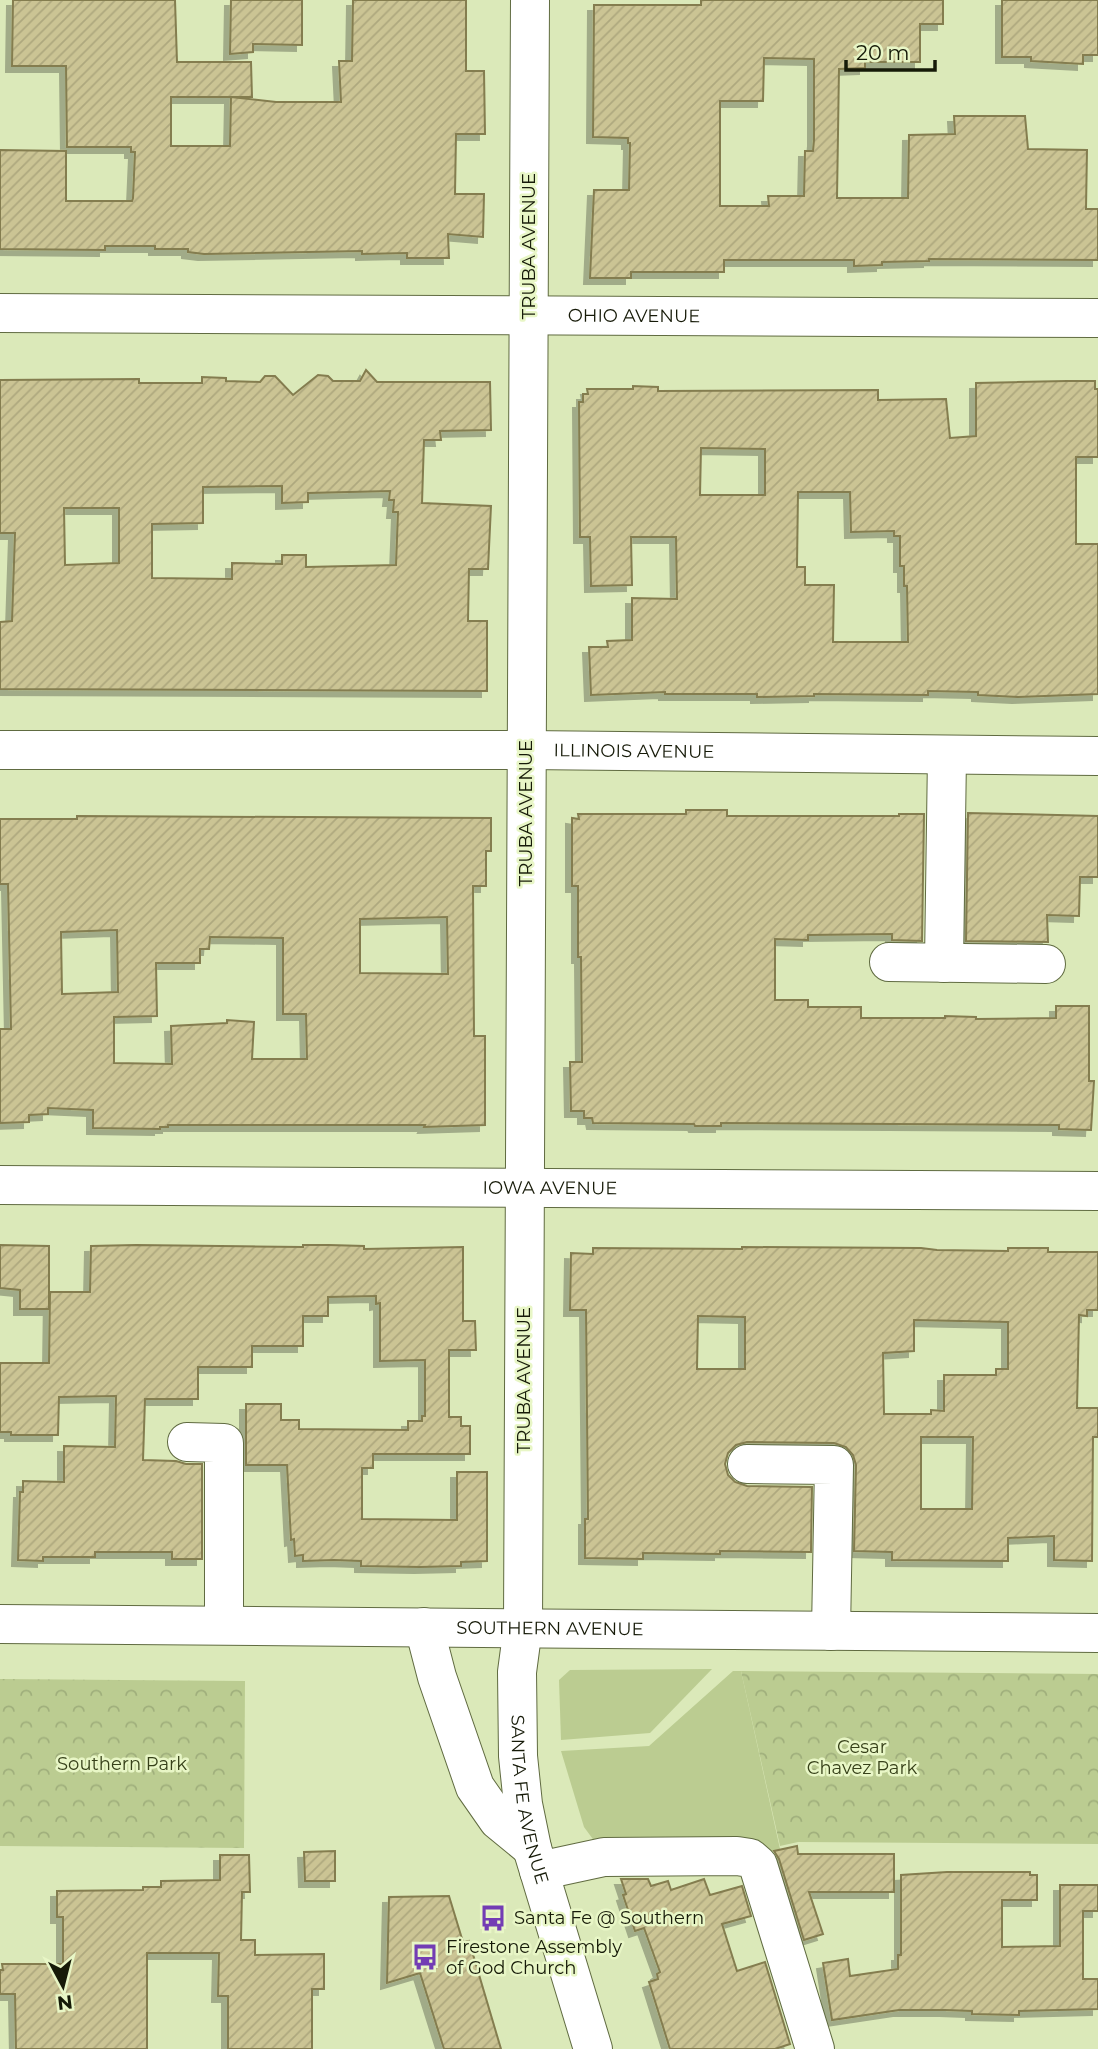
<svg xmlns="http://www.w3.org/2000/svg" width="1098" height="2049" viewBox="0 0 1098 2049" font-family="Montserrat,sans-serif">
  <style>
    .grass { fill: #bbcc91 }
    .forest { fill: url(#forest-crowns) }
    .building { fill: url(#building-hatch); stroke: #847d4f; stroke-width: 2; fill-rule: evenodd; filter: url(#shadow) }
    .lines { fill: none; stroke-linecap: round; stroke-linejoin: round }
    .minor-casing { stroke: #606b41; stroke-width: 40 }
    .minor { stroke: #fff; stroke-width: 38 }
    .labels { text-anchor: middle; stroke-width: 5; stroke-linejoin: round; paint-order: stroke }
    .street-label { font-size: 18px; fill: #161a08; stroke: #e8f6c6 }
    .park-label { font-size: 18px; fill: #364019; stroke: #e8f6c6 }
    .poi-label { font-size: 18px; fill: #161a08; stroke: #e8f6c6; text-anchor: start }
  </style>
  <defs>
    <pattern id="forest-crowns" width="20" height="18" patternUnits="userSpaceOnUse" patternTransform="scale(1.75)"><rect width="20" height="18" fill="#bbcc91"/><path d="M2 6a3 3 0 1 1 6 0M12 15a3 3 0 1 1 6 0" fill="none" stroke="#a0af7c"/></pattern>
    <pattern id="building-hatch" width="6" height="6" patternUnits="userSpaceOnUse" patternTransform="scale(1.75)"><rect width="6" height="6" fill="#cbc494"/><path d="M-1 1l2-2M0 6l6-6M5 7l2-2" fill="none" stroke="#aea87e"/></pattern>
    <filter id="shadow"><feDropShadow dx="-6" dy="6" stdDeviation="0" flood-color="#0004"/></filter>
  </defs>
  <rect width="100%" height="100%" fill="#dbe9b9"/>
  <!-- grass -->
  <g class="grass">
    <polygon points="712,1669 650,1733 561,1740 559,1680 570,1670"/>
    <polygon points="733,1671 741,1671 780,1849 771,1852 595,1842 584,1827 561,1751 649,1746"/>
  </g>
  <!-- forest -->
  <g class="forest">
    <polygon points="741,1671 1098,1674 1098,1844 798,1842 780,1846"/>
    <polygon points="0,1679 245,1681 244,1848 0,1846"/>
  </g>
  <!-- building -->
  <g class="building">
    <polygon points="13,0 175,0 177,62 251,62 252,97 171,97 171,146 230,146 231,97 276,102 341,102 339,61 352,61 353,0 466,0 466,71 484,71 485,134 456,134 455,194 484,194 483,237 448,234 449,258 407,258 407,253 362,254 362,251 204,254 188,252 188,249 155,249 155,246 105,246 105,250 0,249 0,150 66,151 66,201 132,201 133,198 135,152 131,152 131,147 67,147 66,66 12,66"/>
    <polygon points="231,0 302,0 302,45 253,44 253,52 230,54"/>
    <path d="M 701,0 L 943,0 L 943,24 L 920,24 L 920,62 L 865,62 L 865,68 L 839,69 L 837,198 L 908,198 L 909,135 L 955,134 L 954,116 L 1025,116 L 1028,149 L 1087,150 L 1086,209 L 1098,209 L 1098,260 L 929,259 L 929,261 L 882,262 L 882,265 L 854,266 L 854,260 L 724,260 L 724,272 L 631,272 L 631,278 L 590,278 L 594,190 L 629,190 L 630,143 L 628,143 L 628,138 L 593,137 L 594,5 L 701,5 ZM 764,58 L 814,59 L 814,140 L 813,151 L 805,151 L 804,196 L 768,196 L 769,206 L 720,206 L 720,101 L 763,101 Z"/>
    <polygon points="1002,0 1098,0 1098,55 1083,55 1083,64 1031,61 1031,57 1002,57"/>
    <path d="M 366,370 L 377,382 L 490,382 L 491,430 L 440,431 L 441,440 L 424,440 L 422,503 L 491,506 L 488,569 L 469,569 L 468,621 L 487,621 L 487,691 L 0,689 L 0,622 L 12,621 L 15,533 L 0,533 L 0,380 L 139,379 L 139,383 L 202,383 L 202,377 L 226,378 L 226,381 L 260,382 L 265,376 L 275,376 L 293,395 L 318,375 L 328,376 L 333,381 L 360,381 ZM 282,486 L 282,503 L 308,502 L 308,493 L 390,491 L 389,500 L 394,500 L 393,512 L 398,512 L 396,565 L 306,567 L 306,555 L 282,555 L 282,564 L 232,563 L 232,579 L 152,578 L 152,524 L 203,523 L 203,487 ZM 64,508 L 119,508 L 119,563 L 65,565 Z"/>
    <path d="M 1067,381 L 1095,381 L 1095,389 L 1098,389 L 1098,457 L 1076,457 L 1076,544 L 1098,544 L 1098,694 L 1018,697 L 978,695 L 978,692 L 928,691 L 928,695 L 814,694 L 814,696 L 757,697 L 757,694 L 665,694 L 665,692 L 591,695 L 589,647 L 608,647 L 607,641 L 632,640 L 632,598 L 677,599 L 676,537 L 631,537 L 632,585 L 591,586 L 590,537 L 580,537 L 579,402 L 583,402 L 583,394 L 588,394 L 587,389 L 633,389 L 633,386 L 658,387 L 658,391 L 878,390 L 878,400 L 946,399 L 950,438 L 976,436 L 976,383 ZM 701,448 L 765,449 L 765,495 L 700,495 ZM 798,492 L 850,492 L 851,532 L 894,531 L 894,536 L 900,536 L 900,566 L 904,566 L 904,586 L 907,586 L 908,642 L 833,642 L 834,585 L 805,585 L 805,567 L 797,567 Z"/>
    <polygon points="686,810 727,810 727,816 899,816 899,814 924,814 922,941 892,940 892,934 808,935 808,940 775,939 775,1000 808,1000 808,1007 861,1007 861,1018 945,1018 945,1016 976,1017 976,1019 1056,1018 1056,1006 1089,1006 1089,1081 1094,1081 1091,1130 1059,1129 1059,1125 721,1123 721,1126 695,1126 694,1124 593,1123 592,1118 584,1118 584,1111 571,1111 570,1062 582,1062 581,957 578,957 578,886 572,886 572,818 579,819 578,814 686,814"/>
    <polygon points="968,813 1098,816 1098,877 1080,877 1079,916 1047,915 1048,942 966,941"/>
    <path d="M 77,816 L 491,818 L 491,851 L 486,851 L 486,886 L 473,886 L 474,1036 L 485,1036 L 485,1125 L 424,1127 L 425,1125 L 168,1125 L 168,1127 L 160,1127 L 160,1129 L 93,1128 L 93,1110 L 48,1108 L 48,1114 L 29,1115 L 29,1122 L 0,1123 L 0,1029 L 11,1029 L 8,884 L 0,884 L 0,819 L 77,819 ZM 447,917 L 448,974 L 360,973 L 360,919 ZM 117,930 L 118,992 L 62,994 L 61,932 ZM 210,937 L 283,938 L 283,1014 L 306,1014 L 307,1059 L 252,1059 L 254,1022 L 227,1020 L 227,1023 L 171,1026 L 172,1064 L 114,1063 L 114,1017 L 157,1016 L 156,963 L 200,963 L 200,949 L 209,949 Z"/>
    <polygon points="0,1245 49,1246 49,1309 20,1309 20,1290 0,1288"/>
    <polygon points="136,1245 303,1247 303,1245 329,1245 364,1246 364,1249 463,1247 463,1321 475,1321 476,1350 449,1350 449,1417 461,1417 461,1426 470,1426 470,1454 373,1454 373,1468 362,1468 362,1519 457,1520 457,1472 487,1472 487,1561 461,1562 461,1566 420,1567 361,1566 361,1561 334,1560 303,1561 303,1555 295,1556 294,1539 291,1540 287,1465 246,1465 246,1404 281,1404 281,1420 299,1420 299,1429 408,1430 408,1421 422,1421 422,1416 425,1416 425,1360 380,1361 380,1303 376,1304 376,1296 328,1297 328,1316 303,1316 303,1346 252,1346 252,1367 198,1367 198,1399 145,1399 143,1460 176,1461 186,1464 202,1464 202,1559 172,1559 172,1552 95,1552 95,1557 43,1557 43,1561 18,1560 20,1492 23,1492 23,1481 64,1482 64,1446 115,1447 116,1396 59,1397 58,1435 11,1435 11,1432 0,1432 0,1363 49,1363 50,1292 90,1292 91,1246"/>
    <path d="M 742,1247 L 921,1248 L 937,1250 L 1008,1251 L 1008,1248 L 1048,1248 L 1048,1252 L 1098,1252 L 1098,1310 L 1087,1310 L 1087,1316 L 1079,1315 L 1077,1408 L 1098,1408 L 1098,1437 L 1093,1437 L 1092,1561 L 1054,1560 L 1054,1536 L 1008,1538 L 1008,1561 L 892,1560 L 892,1552 L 854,1551 L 856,1465 L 853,1455 L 846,1447 L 834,1443 L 747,1442 L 736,1445 L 728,1453 L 725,1464 L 728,1475 L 735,1482 L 747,1486 L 812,1487 L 811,1552 L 720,1551 L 720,1554 L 643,1553 L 643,1559 L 585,1558 L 585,1519 L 588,1519 L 586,1310 L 570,1310 L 571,1253 L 593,1254 L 593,1248 L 742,1249 ZM 698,1316 L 745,1317 L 745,1369 L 697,1369 ZM 914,1320 L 1008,1322 L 1008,1369 L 996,1369 L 996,1375 L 944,1375 L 944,1411 L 931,1410 L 931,1414 L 884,1414 L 883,1353 L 914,1351 ZM 921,1437 L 973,1437 L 972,1509 L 921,1509 Z"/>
    <polygon points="797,1846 798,1854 894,1854 894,1892 809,1892 823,1934 804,1940 779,1859 774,1851"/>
    <polygon points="335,1851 335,1881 305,1881 304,1852"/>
    <polygon points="220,1855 249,1855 250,1892 242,1892 241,1940 255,1940 255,1955 324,1954 324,1989 312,1989 312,2049 228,2049 228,1996 218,1996 219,1953 147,1953 147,2049 16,2049 15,1994 0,1994 0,1970 3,1970 2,1964 63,1964 63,1917 57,1917 57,1891 143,1890 143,1887 161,1887 161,1881 220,1880"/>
    <polygon points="947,1872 1030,1872 1030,1875 1037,1875 1037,1900 1002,1900 1002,1947 1060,1946 1060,1885 1098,1885 1098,1911 1083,1911 1083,1979 1098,1979 1098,2009 1019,2011 1019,2015 972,2014 972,2011 945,2010 899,2010 832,2020 823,1963 848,1959 850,1976 898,1969 898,1955 901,1955 901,1875"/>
    <polygon points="621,1879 648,1879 651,1886 668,1881 671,1890 704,1879 710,1895 742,1886 751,1916 722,1924 737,1971 765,1962 790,2044 775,2049 670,2049 649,1982 658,1979 657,1974 660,1972 644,1928 635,1931 623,1895 626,1894"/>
    <polygon points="449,1896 463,1942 469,1941 501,2049 444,2049 420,1973 387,1983 389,1897"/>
  </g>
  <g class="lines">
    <!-- minor casing -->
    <g class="minor-casing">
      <g id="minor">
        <path id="s1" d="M 530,0 L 523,1627 L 517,1672 L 518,1756 L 523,1804 L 532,1848 L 593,2049"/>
        <path id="s2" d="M 0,313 L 1098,318"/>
        <path id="s3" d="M 0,750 L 527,750 L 1098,756"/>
        <polyline points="889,962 1046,964"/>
        <polyline points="944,963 947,755"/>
        <path id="s4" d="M 0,1185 L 1098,1191"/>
        <polyline points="187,1442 224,1443 224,1625"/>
        <polyline points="747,1464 834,1465 831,1631"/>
        <path id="s5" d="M 0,1624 L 1098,1633"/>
        <polyline points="424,1627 437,1677 475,1787 498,1820 532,1848"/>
        <polyline points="539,1871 604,1857 737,1856 750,1858 758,1865 815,2049"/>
      </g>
    </g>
    <!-- minor -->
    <use href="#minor" class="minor"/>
  </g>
  <!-- icons -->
  <defs>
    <g id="bus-bare" transform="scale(2.1)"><path d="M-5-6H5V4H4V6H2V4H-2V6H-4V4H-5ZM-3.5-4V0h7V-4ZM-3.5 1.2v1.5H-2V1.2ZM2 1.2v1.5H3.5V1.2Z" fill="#733db4" stroke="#e8f6c6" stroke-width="2.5" paint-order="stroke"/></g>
  </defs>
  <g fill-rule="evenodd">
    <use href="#bus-bare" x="493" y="1918"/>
    <use href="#bus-bare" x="425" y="1957"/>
  </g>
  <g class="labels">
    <!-- street labels -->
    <g class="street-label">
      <text transform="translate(529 246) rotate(-90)" y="6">TRUBA AVENUE</text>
      <text dy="6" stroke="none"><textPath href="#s2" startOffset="634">OHIO AVENUE</textPath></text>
      <text dy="6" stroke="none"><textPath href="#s3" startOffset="634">ILLINOIS AVENUE</textPath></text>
      <text transform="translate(526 813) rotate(-90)" y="6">TRUBA AVENUE</text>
      <text dy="6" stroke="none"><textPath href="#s4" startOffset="550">IOWA AVENUE</textPath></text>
      <text transform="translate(524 1380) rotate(-90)" y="6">TRUBA AVENUE</text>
      <text dy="6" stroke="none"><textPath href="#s5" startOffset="550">SOUTHERN AVENUE</textPath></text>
      <text dy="6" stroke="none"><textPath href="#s1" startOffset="1801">SANTA FE AVENUE</textPath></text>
    </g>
    <!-- park labels -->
    <g class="park-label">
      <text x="862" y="1753">Cesar<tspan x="862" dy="21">Chavez Park</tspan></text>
      <text x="122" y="1770">Southern Park</text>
    </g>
    <!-- poi labels -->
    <g class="poi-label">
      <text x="514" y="1924">Santa Fe @ Southern</text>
      <text x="446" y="1953">Firestone Assembly<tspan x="446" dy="21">of God Church</tspan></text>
    </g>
  </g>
  <!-- north arrow -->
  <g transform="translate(63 1986) rotate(173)" stroke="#e8f6c6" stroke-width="5" paint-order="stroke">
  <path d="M0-5L12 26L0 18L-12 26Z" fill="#161a08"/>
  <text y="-10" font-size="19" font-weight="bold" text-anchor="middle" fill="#161a08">N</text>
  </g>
  <!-- scale -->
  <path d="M846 60v10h89v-10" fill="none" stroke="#161a08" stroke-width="3.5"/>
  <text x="856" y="60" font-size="21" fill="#161a08" stroke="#e8f6c6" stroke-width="5" paint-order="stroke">20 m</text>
</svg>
